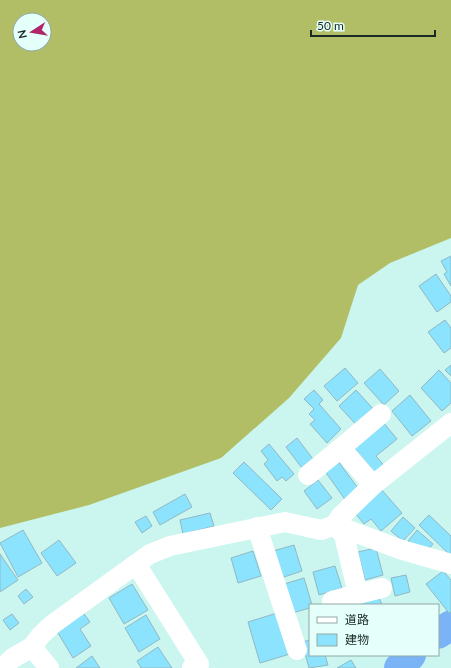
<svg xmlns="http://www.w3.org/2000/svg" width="451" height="668" viewBox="0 0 451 668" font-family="Lato,'Noto Sans JP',sans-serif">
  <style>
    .forest { fill: #b1be65; fill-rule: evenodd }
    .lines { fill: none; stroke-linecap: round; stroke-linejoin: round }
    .river { stroke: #7ab4f7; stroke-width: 30 }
    .building { fill: #8be3fd; stroke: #91b8c5 }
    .minor { stroke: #fff; stroke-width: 20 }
  </style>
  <rect width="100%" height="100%" fill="#caf6ef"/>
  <!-- forest -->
  <path class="forest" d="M 0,0 L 451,0 L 451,238 L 390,263 L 358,285 L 341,338 L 289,398 L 221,458 L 89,505 L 0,528 ZM 20,20 L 44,20 L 44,44 L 20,44 Z"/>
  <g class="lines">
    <!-- river -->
    <g class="river">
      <polyline points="438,634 451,625"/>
      <polyline points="399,668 411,655"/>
    </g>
  </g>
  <!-- building -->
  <g class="building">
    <polygon points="451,256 451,286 444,274 447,272 441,261"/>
    <polygon points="436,274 451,296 451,302 437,312 419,286"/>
    <polygon points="445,320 451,328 451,348 444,353 428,332"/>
    <polygon points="451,365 451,376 445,370"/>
    <polygon points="345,368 358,383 337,401 324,386"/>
    <polygon points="380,369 399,391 384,405 364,383"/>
    <polygon points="439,370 451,383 451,403 442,411 421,388"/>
    <polygon points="314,390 323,400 319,404 341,429 327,443 310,424 315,420 309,414 314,409 304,399"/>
    <polygon points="356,390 376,412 359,428 339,406"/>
    <polygon points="410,395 431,421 412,436 392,411"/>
    <polygon points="383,422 397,439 376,456 386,468 377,475 353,447"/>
    <polygon points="297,438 313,459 302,468 286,447"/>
    <polygon points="269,444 294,474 286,481 282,477 277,481 264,464 268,460 261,451"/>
    <polygon points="335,457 360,491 346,501 322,467"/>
    <polygon points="244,462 282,499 271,510 233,473"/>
    <polygon points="318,480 332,498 317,509 304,491"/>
    <polygon points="381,489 402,513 381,531 371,519 364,524 354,512"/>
    <polygon points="185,494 192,507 160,525 153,512"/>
    <polygon points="210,513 214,526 183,534 180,520"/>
    <polygon points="429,515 451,536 451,556 419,525"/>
    <polygon points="146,516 152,526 142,533 135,522"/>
    <polygon points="403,517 415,528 403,541 391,531"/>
    <polygon points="23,530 42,563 18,577 0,543"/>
    <polygon points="417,530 433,544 424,555 408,541"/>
    <polygon points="59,540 76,563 57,576 41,553"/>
    <polygon points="294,545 302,571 281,578 273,551"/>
    <polygon points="376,548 383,575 365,580 358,552"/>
    <polygon points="253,551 261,576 238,583 231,558"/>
    <polygon points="0,554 18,580 0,592"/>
    <polygon points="335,566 342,588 319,595 313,572"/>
    <polygon points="443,571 451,580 451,612 449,613 426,584"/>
    <polygon points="406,575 410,592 395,596 391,578"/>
    <polygon points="304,578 312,605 310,605 310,608 292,613 284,584"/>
    <polygon points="132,584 148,610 124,624 109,598"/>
    <polygon points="26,589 33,597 24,604 18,596"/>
    <polygon points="379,597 382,605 362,605 361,603"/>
    <polygon points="82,611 90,622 80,629 91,646 73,658 55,628"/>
    <polygon points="277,613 290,654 260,663 248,622"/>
    <polygon points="12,614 19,623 10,630 3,620"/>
    <polygon points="146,615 160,639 139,652 125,628"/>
    <polygon points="310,640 310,655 325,655 328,665 309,668 302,642"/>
    <polygon points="158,647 172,668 141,668 137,661"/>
    <polygon points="92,656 100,668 76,668"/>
    <polygon points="351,660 356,668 337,668"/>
  </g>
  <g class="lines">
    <!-- minor -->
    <g class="minor">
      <polyline points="341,448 381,414"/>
      <polyline points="308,475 341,448 373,485"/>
      <polyline points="335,525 340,517 373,485 451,423"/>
      <polyline points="257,527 297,650"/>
      <polyline points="136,564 199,664 192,668"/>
      <polyline points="358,594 382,588"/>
      <polyline points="332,601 358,594 344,535 335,525"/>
      <polyline points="32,647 49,668"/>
      <polyline points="2,668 13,658 32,647 41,635 53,624 150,554 170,546 285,522 321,530 335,525 402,550 451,564"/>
    </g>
  </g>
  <!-- legend -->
  <rect x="309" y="604" width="130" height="52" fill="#e5fffb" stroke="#93a9a6"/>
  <rect x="317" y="617" width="20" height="6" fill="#ffffff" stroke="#93a9a6"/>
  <text x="345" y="624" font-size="12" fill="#182926">道路</text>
  <rect x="317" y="634" width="20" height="12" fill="#8be3fd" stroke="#93a9a6"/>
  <text x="345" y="644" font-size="12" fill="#182926">建物</text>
  <!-- north arrow -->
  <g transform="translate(32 32) rotate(258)"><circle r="19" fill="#e5fffb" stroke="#93a9a6"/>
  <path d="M0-3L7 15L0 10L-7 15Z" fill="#af2769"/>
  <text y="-6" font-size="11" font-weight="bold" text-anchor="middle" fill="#182926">N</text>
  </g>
  <!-- scale -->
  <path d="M311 30v6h124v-6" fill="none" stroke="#182926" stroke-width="2"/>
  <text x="317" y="30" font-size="12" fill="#182926" stroke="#e5fffb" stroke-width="3" paint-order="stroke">50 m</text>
</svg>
